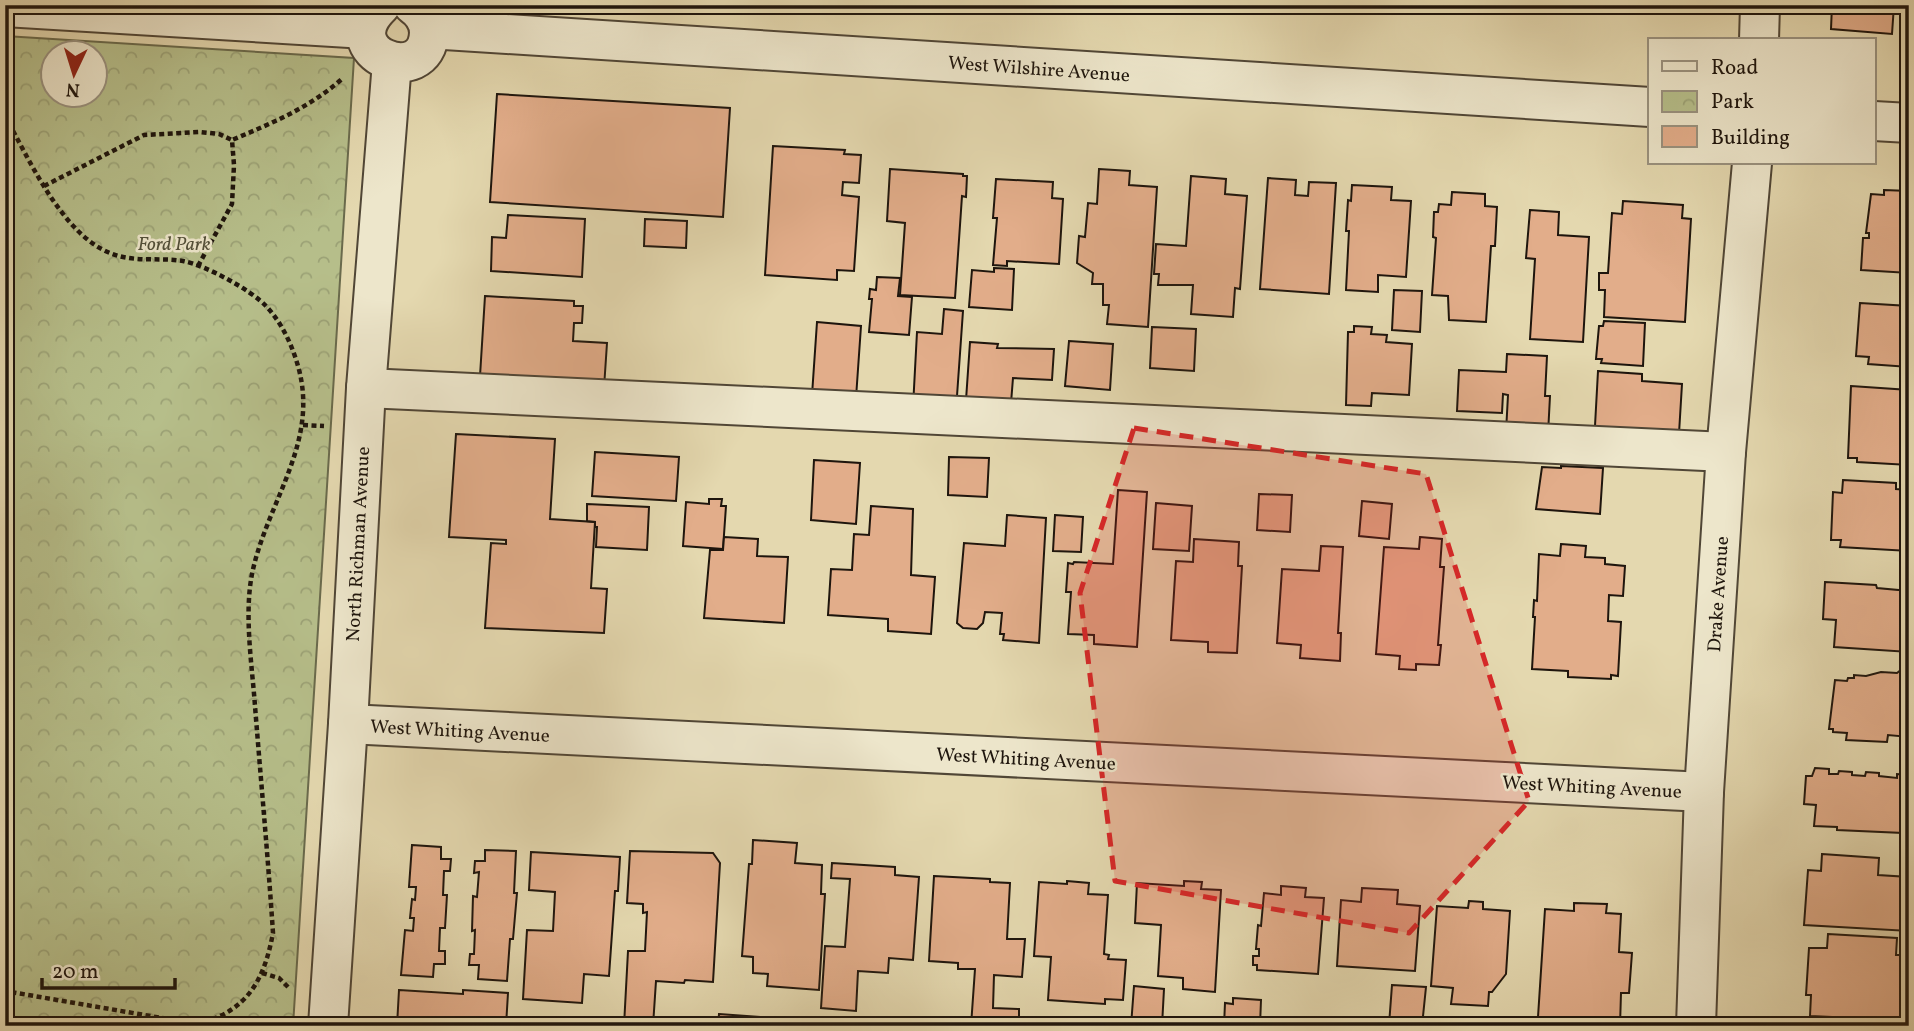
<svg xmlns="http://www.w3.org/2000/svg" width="1914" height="1031" viewBox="0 0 1914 1031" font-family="Vollkorn,serif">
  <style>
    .park { fill: url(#park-crowns); stroke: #6a6a4c; stroke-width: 2; fill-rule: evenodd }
    .building { fill: #e2ad8a; stroke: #1e150d; stroke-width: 2 }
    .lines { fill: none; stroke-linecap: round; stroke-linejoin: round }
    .minor-casing { stroke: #504636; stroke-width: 42 }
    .path { stroke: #1e150d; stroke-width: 4.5; stroke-dasharray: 5 3.5; stroke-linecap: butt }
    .minor { stroke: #ede6cb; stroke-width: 38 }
    .marked { fill: #d62828; fill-opacity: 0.2; stroke: #d62828; stroke-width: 5; stroke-dasharray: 14 9; stroke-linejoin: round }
    .labels { text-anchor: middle; stroke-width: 5; stroke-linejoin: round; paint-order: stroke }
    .street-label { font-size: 19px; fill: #1e150d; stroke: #ede6cb }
    .park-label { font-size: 19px; font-style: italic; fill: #535039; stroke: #ede6cb }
  </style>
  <defs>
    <pattern id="park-crowns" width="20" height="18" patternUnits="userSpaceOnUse" patternTransform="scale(1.75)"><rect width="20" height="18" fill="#b6be8a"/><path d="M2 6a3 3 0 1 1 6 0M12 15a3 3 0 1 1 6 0" fill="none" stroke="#9ca276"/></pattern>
  </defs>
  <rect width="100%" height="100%" fill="#e4d8af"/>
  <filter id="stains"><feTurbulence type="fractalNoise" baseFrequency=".00286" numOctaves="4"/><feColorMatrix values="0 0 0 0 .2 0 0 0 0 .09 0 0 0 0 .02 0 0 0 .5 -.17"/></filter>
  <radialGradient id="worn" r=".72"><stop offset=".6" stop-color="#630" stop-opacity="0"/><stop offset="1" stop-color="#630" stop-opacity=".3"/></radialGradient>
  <!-- park -->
  <path class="park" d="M 5,36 L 354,58 L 293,1026 L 5,1026 ZM 52,52 L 94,52 L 94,94 L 52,94 Z"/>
  <!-- building -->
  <g class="building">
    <polygon points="1832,5 1894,5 1892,34 1831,29"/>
    <polygon points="497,94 730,108 723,217 490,202"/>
    <polygon points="773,146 845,150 844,154 861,155 859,183 843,182 842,195 859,197 854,271 837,270 837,280 765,275"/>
    <polygon points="890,169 963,174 963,176 967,176 966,197 962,196 955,298 900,295 905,223 887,221"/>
    <polygon points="1099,169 1130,171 1129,185 1157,187 1148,327 1107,324 1109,305 1103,305 1103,284 1092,284 1093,273 1077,263 1079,236 1085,237 1088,203 1097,204"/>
    <polygon points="1191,176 1226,179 1225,194 1247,196 1240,289 1235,288 1233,317 1191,314 1193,285 1158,285 1159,274 1154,274 1156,244 1186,246"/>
    <polygon points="1268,178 1296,180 1295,195 1308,196 1309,182 1336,183 1329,294 1260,289"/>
    <polygon points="996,179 1053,182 1052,198 1063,199 1059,264 1007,261 1007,266 993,265 997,218 993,218"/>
    <polygon points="1352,185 1392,187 1391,200 1411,201 1406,277 1378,275 1378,292 1346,290 1349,231 1346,231 1348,200 1351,201"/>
    <polygon points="1884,190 1909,191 1909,273 1861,270 1863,238 1869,238 1869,233 1866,233 1871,194 1884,195"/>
    <polygon points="1452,192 1485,194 1485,206 1497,207 1495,246 1491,246 1486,322 1449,320 1448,296 1432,295 1436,238 1433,237 1434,212 1438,212 1439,204 1451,205"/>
    <polygon points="1623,201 1683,205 1682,218 1691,219 1685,322 1604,317 1605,290 1599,290 1599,273 1608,273 1612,213 1622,214"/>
    <polygon points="1530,210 1559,212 1558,235 1589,237 1583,342 1530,339 1535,259 1526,258"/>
    <polygon points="508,215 585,219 582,277 491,271 492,237 506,238"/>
    <polygon points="645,219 687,221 686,248 644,246"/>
    <polygon points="994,268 1014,269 1012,310 969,307 972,270 994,272"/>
    <polygon points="877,277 900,278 898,296 912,297 909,335 869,332 872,299 869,299 870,289 876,290"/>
    <polygon points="1394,290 1422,291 1420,332 1392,330"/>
    <polygon points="485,296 574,301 574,306 583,306 582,323 574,323 573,341 607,343 604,388 480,376"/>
    <polygon points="1860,303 1909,306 1909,367 1868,364 1869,357 1856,356"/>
    <polygon points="944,309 963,311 956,410 913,407 917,332 942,334"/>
    <polygon points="1604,321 1645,323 1643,366 1601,363 1602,359 1596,359 1599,326 1603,326"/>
    <polygon points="817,322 861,326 856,398 812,395"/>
    <polygon points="1354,326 1372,327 1371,334 1387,335 1386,342 1412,344 1409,395 1372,393 1371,406 1346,405 1348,332 1354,332"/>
    <polygon points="1152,327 1196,329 1194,371 1150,368"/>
    <polygon points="1069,341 1113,344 1110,390 1065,386"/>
    <polygon points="970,342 998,344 997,348 1054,349 1052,380 1013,378 1011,403 966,400"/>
    <polygon points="1507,354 1547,356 1545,396 1550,396 1548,434 1506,432 1508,395 1503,394 1502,413 1457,411 1459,370 1506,372"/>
    <polygon points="1598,371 1642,374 1642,381 1682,384 1678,450 1594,444"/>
    <polygon points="1851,386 1909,390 1909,465 1857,462 1857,458 1848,458"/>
    <polygon points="456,434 555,439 550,519 595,522 591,588 607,589 604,633 485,628 491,543 506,544 506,540 449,537"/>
    <polygon points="595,452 679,457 676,501 592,496"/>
    <polygon points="949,457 989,458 987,497 948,495"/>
    <polygon points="814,460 860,463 856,524 811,520"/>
    <polygon points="1561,466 1603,468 1600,514 1536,509 1542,467 1561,468"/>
    <polygon points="1843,480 1896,483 1896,489 1909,490 1909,551 1840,547 1841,540 1831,540 1833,492 1842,493"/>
    <polygon points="1118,490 1147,492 1137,647 1094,644 1094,635 1068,634 1071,592 1066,592 1068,563 1073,564 1074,562 1113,564"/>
    <polygon points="1259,494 1292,495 1290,532 1257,530"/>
    <polygon points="709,499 722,499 721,506 726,506 723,549 683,546 686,502 709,504"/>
    <polygon points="1362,501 1392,504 1389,539 1359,536"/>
    <polygon points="1156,503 1192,506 1189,551 1153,549"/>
    <polygon points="587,504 649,507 647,550 596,547 597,527 595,527 595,522 587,521"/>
    <polygon points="871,506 913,509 911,575 935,577 931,634 888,631 888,619 828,615 831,569 852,570 854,534 869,535"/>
    <polygon points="1007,515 1046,518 1039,643 1003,640 1004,634 1000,634 1002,613 985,612 983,623 977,629 963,628 957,623 964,543 1005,546"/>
    <polygon points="1055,515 1083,517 1081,552 1053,551"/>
    <polygon points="724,537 758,539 757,556 788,557 784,623 704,618 710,550 723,550"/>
    <polygon points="1420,537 1442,539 1440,567 1444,567 1438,645 1441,645 1439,665 1416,664 1416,670 1399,669 1400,656 1376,654 1384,547 1419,549"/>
    <polygon points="1194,539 1239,542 1238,566 1242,566 1237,653 1208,652 1208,642 1171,640 1176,561 1193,562"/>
    <polygon points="1561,544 1586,546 1585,557 1605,558 1605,564 1625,566 1623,596 1609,595 1608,621 1621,622 1618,676 1611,675 1611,679 1568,677 1568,671 1532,669 1535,617 1533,617 1534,600 1537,601 1539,554 1560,556"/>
    <polygon points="1321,546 1343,547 1338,633 1341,633 1340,661 1300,658 1301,645 1277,643 1282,569 1319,571"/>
    <polygon points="1825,582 1876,585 1877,588 1909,591 1909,652 1834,647 1836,620 1823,619"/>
    <polygon points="1902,669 1909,669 1909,737 1888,735 1887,742 1846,740 1847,733 1833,732 1833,729 1829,729 1835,680 1847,681 1848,678 1854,678 1854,675 1866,676 1881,672 1897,673"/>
    <polygon points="1815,768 1829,769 1829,774 1838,774 1839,771 1852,772 1852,775 1865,776 1866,772 1879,773 1879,776 1897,778 1897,774 1909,775 1907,808 1909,808 1909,840 1903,839 1903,833 1837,830 1837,827 1814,826 1816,805 1804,804 1806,776 1812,776"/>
    <polygon points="753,840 797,843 795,863 822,865 821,894 825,894 819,990 767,986 768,974 753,973 753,957 742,956 749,864 752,864"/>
    <polygon points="412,845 441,847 441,859 451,859 450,871 444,871 443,895 447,895 445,928 440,928 439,951 445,951 445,964 434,964 433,977 401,975 405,930 413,931 414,918 410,918 412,899 415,900 416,887 409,887"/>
    <polygon points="485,850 516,851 514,893 517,893 513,939 510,939 507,981 478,979 479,965 469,965 470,954 474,954 475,930 472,931 473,896 477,897 479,872 474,873 475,861 485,861"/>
    <polygon points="630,851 713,853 720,863 713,982 685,980 684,983 656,981 653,1026 624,1026 628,951 645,951 647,912 643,913 643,904 627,903"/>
    <polygon points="531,852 620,857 618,891 615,891 609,976 584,974 582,1003 523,999 527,930 553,931 555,892 529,890"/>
    <polygon points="1822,854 1879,858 1878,875 1909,877 1909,931 1804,925 1808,870 1821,871"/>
    <polygon points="832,863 895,867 895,875 919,877 913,960 889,958 888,973 858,971 856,1011 821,1008 825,946 845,947 850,879 831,878"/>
    <polygon points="934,876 990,879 990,882 1010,883 1007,939 1025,939 1022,977 994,975 993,1008 1019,1009 1019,1026 971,1026 975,969 958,969 958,963 929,961"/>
    <polygon points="1067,881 1089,883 1088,894 1108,895 1104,954 1109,955 1108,959 1126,960 1123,1000 1105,999 1105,1004 1048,1000 1051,957 1034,956 1039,882 1067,884"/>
    <polygon points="1184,881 1202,882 1201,889 1221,890 1215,992 1183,989 1183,978 1158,976 1161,925 1135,923 1137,883 1184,886"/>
    <polygon points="1281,886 1306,888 1305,897 1324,898 1318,974 1257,970 1257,965 1253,965 1253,956 1259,956 1259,949 1256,949 1258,925 1261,926 1264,893 1281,895"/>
    <polygon points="1362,888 1398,890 1397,904 1420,906 1415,971 1337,966 1341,900 1361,902"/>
    <polygon points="1469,901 1483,902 1483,909 1510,911 1506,974 1492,992 1489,992 1488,1006 1451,1004 1453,988 1431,986 1437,906 1468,908"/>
    <polygon points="1574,903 1607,904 1606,913 1621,914 1619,952 1632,953 1629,993 1621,993 1620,1026 1582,1026 1582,1020 1538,1017 1545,909 1574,911"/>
    <polygon points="1828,934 1897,938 1896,955 1909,955 1909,1022 1870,1019 1869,1026 1849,1026 1830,1024 1831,1017 1810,1016 1811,995 1806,995 1809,948 1827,948"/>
    <polygon points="1392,985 1426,987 1422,1026 1389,1025"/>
    <polygon points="1134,986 1164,989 1162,1026 1131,1026"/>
    <polygon points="399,990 463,994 463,990 508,993 506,1026 397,1026"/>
    <polygon points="1233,998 1261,1000 1260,1026 1224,1026 1225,1003 1233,1004"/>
    <polygon points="719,1014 774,1018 774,1026 718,1026"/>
    <polygon points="1483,1018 1525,1021 1525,1026 1483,1026"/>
  </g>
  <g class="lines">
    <!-- minor casing -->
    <g class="minor-casing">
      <g id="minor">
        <path d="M 381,5 C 330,54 427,90 429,33 C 429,21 423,12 413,5"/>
        <polyline points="5,7 366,29"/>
        <polyline points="429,29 1650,107"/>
        <polyline points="1759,40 1760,5"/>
        <polyline points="1874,121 1909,123"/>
        <polyline points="366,388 1726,452"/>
        <polyline points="348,724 1704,792"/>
        <polyline points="328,1026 348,724 366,388 392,62"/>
        <polyline points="1696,1026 1704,792 1726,452 1752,163"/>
      </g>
    </g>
    <!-- path -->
    <g class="path">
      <path d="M 5,116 C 29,159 62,234 110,253 C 134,263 158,257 183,261 C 205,265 251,290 266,306 C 282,323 292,345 298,366 C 320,443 267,501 252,574 C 244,615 252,665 255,706 C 261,782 268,857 273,933 C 266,970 254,1001 218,1017 C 210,1021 199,1022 191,1023 L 5,991"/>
      <polyline points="44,186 144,135 200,132 219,134 232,140"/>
      <path d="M 198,266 L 232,204 L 234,165 L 232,140 C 272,123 309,108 342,79"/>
      <polyline points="303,425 324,426"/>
      <polyline points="262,973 279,978 288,987"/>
    </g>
    <!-- minor -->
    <use href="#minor" class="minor"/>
  </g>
  <!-- marked area -->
  <path class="marked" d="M 1134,428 L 1426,474 L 1529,801 L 1409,933 L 1115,881 L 1080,593 Z"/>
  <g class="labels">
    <!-- street labels -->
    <g class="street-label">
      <text transform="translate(1039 68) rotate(4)" y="7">West Wilshire Avenue</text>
      <text transform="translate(357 544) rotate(-87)" y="7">North Richman Avenue</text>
      <text transform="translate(1717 594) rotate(-86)" y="7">Drake Avenue</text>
      <text transform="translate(460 730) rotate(3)" y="7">West Whiting Avenue</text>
      <text transform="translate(1026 758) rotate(3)" y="7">West Whiting Avenue</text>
      <text transform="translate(1592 786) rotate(3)" y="7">West Whiting Avenue</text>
    </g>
    <!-- park labels -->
    <g class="park-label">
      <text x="174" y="250">Ford Park</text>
    </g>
  </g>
  <!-- margin -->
  <rect width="1914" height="1031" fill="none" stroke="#e4d8af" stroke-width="28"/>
  <rect x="7" y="7" width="1900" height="1017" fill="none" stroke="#1e150d" stroke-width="3.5"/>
  <rect x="14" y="14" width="1886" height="1003" fill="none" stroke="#1e150d" stroke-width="2"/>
  <!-- legend -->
  <rect x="1648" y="38" width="228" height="126" fill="#ede6cb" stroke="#9a927f" stroke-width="2"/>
  <rect x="1662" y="61" width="35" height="10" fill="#ede6cb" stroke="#9a927f" stroke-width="2"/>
  <text x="1711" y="74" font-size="21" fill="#1e150d">Road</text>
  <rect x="1662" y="91" width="35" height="21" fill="url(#park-crowns)" stroke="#9a927f" stroke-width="2"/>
  <text x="1711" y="108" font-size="21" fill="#1e150d">Park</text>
  <rect x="1662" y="126" width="35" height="21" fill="#e2ad8a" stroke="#9a927f" stroke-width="2"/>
  <text x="1711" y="144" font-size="21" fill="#1e150d">Building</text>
  <!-- north arrow -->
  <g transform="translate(74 74) rotate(184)"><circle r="33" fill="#ede6cb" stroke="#9a927f" stroke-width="2"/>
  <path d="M0-5L12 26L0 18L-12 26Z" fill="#8f2418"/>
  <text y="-10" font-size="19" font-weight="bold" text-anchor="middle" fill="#1e150d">N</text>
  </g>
  <!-- scale -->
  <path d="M42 978v10h133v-10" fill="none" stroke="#1e150d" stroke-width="3.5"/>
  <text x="52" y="978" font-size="21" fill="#1e150d" stroke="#ede6cb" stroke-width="5" paint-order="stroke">20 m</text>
  <rect width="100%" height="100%" filter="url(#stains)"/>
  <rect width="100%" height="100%" fill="url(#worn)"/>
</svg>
